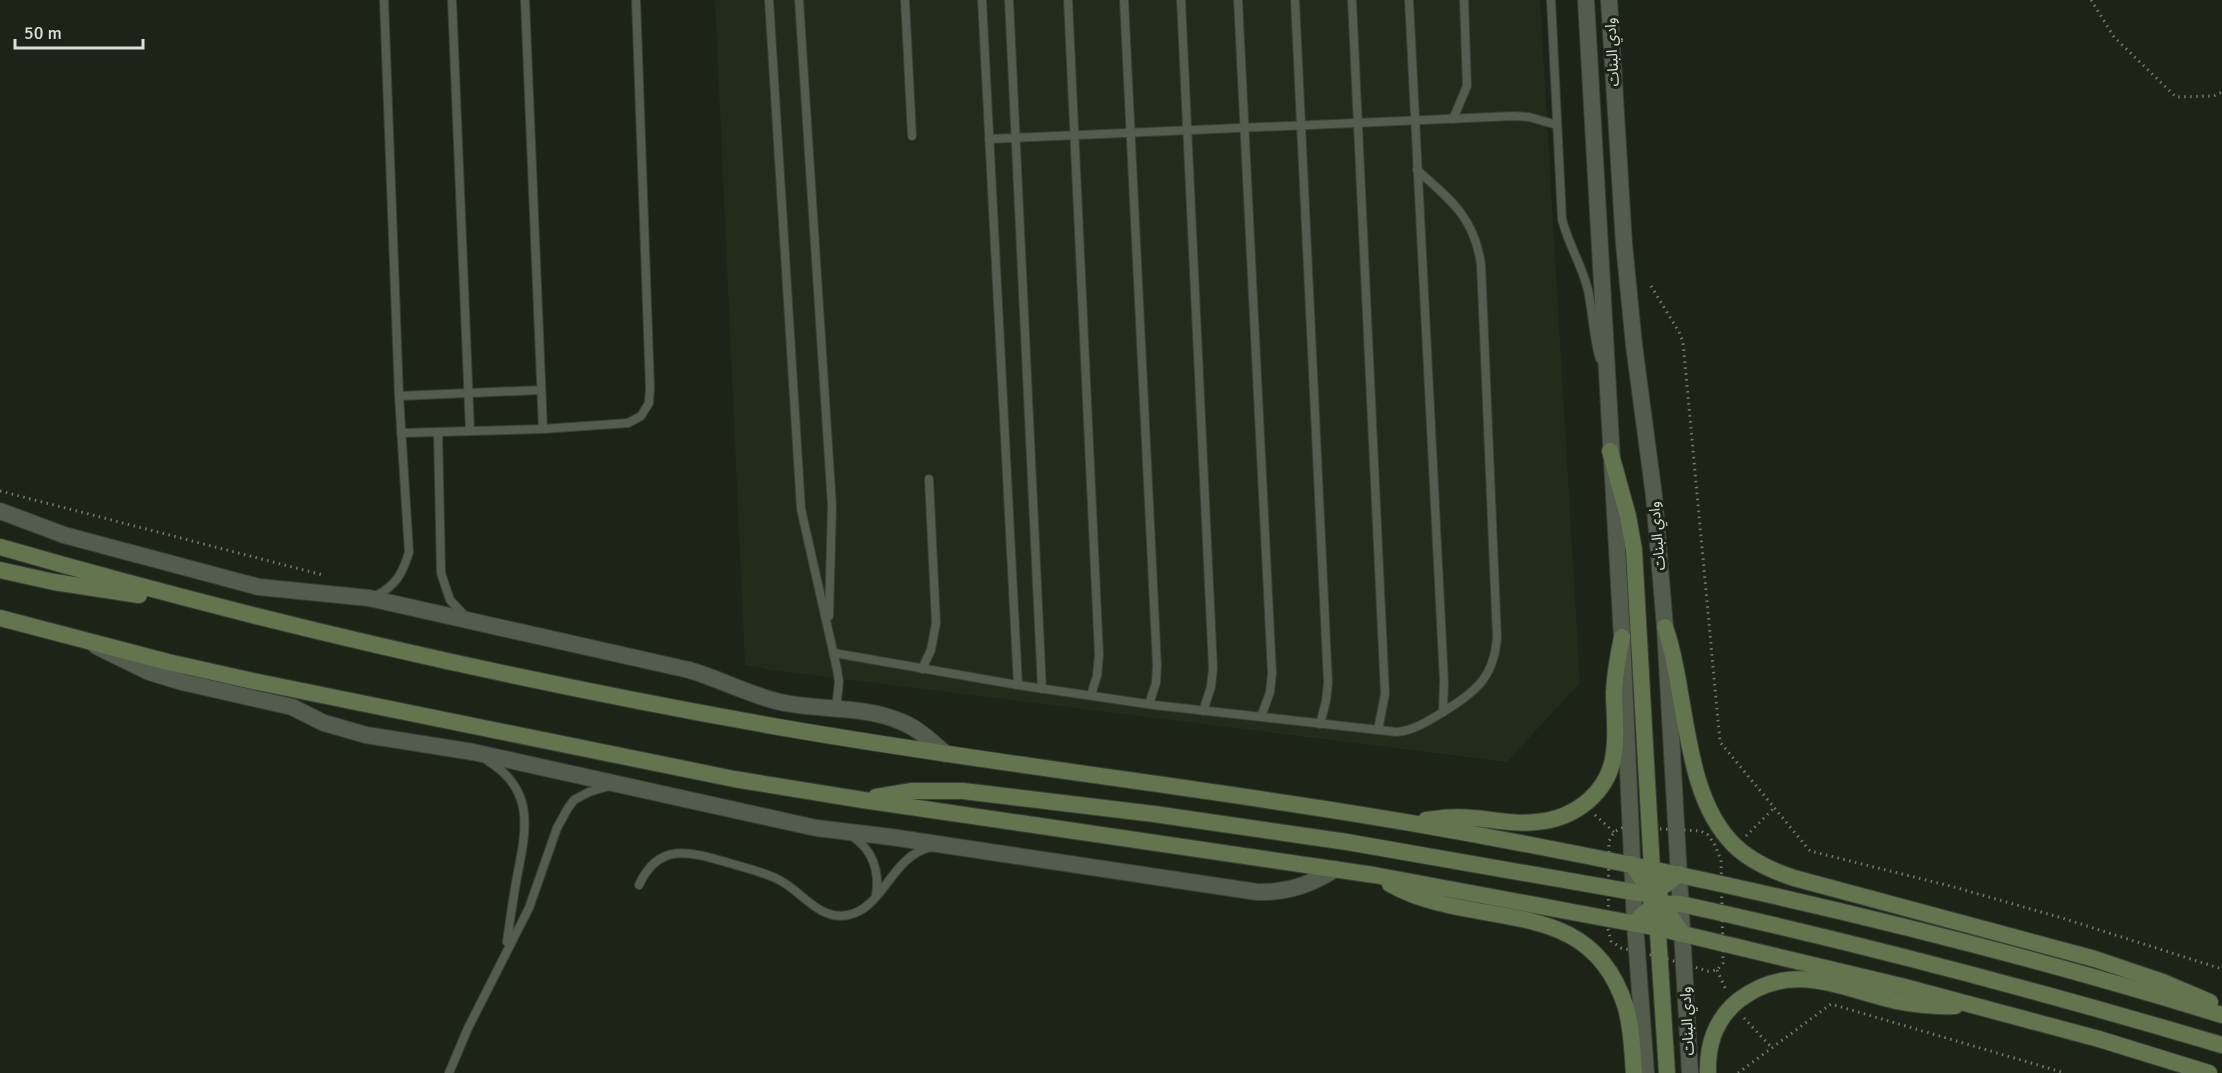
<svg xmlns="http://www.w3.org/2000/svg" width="2222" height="1073" viewBox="0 0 2222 1073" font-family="Signika,'Noto Sans Arabic',sans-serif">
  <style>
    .built { fill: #232c1a }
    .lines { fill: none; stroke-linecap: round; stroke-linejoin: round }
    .service-casing { stroke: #3a3f36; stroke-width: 10 }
    .minor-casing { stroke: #3a3f36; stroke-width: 18 }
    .tertiary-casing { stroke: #3a3f36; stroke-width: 18 }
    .secondary-casing { stroke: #3a3f36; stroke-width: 18 }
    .path { stroke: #747a70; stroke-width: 3; stroke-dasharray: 1.5 4.5; stroke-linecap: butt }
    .service { stroke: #545c4e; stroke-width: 8 }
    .minor { stroke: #545c4e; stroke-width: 16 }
    .tertiary { stroke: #545c4e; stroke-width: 16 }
    .secondary { stroke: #62754e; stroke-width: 16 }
    .labels { text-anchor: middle; stroke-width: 6; stroke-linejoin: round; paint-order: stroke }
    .street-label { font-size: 15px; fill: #dbe0d8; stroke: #1d2317 }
  </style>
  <rect width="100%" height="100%" fill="#1d2317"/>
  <!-- built -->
  <polygon class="built" points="715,0 1540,0 1580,683 1507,762 770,670 745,665"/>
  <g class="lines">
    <!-- service casing -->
    <g class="service-casing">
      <g id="service">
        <polyline points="452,0 470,431"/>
        <polyline points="525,0 543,429"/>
        <polyline points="769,0 801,509 837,669 839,682 836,709"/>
        <polyline points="799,0 832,506 829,616"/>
        <polyline points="905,0 912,136"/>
        <polyline points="982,0 1018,685"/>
        <polyline points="1009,0 1042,689"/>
        <polyline points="1068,0 1099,655 1097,676 1091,695"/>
        <polyline points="1124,0 1157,665 1156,683 1149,704"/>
        <polyline points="1181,0 1213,668 1211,687 1203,711"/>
        <polyline points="1238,0 1272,673 1270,692 1261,717"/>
        <polyline points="1295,0 1328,683 1326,701 1320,724"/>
        <polyline points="1352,0 1385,694 1378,730"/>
        <polyline points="1409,0 1444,681 1443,712"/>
        <path d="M 1551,0 L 1562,219 C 1568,244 1582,265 1588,290 C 1593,313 1593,336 1600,359"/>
        <polyline points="1453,119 1467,86 1464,0"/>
        <polyline points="989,139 1514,116 1529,117 1557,125"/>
        <polyline points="399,396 541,390"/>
        <polyline points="438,432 441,573 450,600 465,616"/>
        <polyline points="401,433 543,429 628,423 641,416 649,403 650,388 636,0"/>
        <path d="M 375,596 C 395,587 403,573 409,552 L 399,396 L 384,0"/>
        <path d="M 834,653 L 1018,685 L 1154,705 L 1397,732 C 1415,730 1428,721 1443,712 C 1476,691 1494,678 1497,637 L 1481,264 C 1474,217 1450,199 1417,170"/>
        <polyline points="922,669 931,650 936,623 929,479"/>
        <path d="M 488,761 C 536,790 526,831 517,877 C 513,899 510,920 507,942"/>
        <path d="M 852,836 C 873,850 880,872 876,896"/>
        <path d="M 639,885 C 659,841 691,852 729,863 C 746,868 765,872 781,881 C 803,893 820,921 848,915 C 884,908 891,856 931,847"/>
        <polyline points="449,1073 468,1028 529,908 557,828 568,808 574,800 589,792 609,786"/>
      </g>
    </g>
    <!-- minor casing -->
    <g class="minor-casing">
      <g id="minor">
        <path d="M 0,511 L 64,535 L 259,587 L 369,598 L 689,670 C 720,679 749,695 780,702 C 820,711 864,705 902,722 C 919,729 932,742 946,754"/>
        <path d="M 96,646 L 149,672 L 182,682 L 292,707 L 324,723 L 366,735 L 473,752 L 816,828 L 891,837 L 1257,892 C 1286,893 1311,885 1335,869"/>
      </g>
    </g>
    <!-- tertiary casing -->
    <g class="tertiary-casing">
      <g id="tertiary">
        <polyline points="1586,0 1622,637 1635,924 1646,1073"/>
        <polyline points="1609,0 1624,244 1634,345 1654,496 1665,627 1690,1073"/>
      </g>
    </g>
    <!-- secondary casing -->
    <g class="secondary-casing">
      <g id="secondary">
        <polyline points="1610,451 1628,516 1634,550 1652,869 1662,904 1682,933"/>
        <path d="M 0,547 C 253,620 509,679 767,725 C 981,763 1197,786 1411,823 C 1685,871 1956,933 2222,1015"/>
        <polyline points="0,570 54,582 139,595"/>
        <polyline points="0,618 168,662 253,681 734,779 863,800 1374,875 1658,928 1901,986 2099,1039 2209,1073"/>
        <path d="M 1665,627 C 1688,693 1682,794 1734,845 C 1750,861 1773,871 1794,878 L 2095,959 L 2163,982 L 2210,1002"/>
        <polyline points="876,797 912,791 963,791 1154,814 1347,842 1639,893 1665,885 1679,874"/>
        <path d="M 1426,820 C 1441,818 1456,816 1472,818 C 1493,819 1514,825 1536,822 C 1575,819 1610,792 1614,752 C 1617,732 1614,712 1614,692 C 1615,673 1618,656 1622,637"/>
        <polyline points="1632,864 1644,882 1657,917 1667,1073"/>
        <path d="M 1390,884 C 1475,932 1588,891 1625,1005 C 1632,1026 1632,1051 1634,1073"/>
        <path d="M 1635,924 C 1646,907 1661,902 1681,904 C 1863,944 2043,992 2222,1045"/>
        <path d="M 1708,1073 C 1707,1045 1716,1018 1739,1000 C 1791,960 1840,988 1896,1001 C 1916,1005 1934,1007 1955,1006"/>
      </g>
    </g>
    <!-- path -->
    <g class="path">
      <polyline points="2091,0 2114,37 2176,97 2214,96 2222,92"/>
      <polyline points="1651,286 1679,332 1683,342 1720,742 1810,851 1954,887 2062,918 2222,969"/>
      <polyline points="0,491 323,575"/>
      <polyline points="1595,815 1614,832"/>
      <polygon points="1624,827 1701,831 1708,835 1714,843 1721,860 1723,954 1723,963 1717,970 1708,971 1660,957 1621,948 1611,941 1608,929 1609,841 1614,832"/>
      <polyline points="1746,836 1774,808"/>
      <polyline points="1717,970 1726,990"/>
      <polyline points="1744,1018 1772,1048"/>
      <polyline points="1738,1073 1831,1004 2065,1073"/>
    </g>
    <!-- service -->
    <use href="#service" class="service"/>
    <!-- minor -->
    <use href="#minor" class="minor"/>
    <!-- tertiary -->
    <use href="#tertiary" class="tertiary"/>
    <!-- secondary -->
    <use href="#secondary" class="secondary"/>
  </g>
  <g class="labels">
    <!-- street labels -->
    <g class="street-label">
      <text transform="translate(1612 52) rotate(-93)" y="5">وادي البنات</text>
      <text transform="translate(1657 536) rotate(-95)" y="5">وادي البنات</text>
      <text transform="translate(1687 1021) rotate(-93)" y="5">وادي البنات</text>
    </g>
  </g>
  <!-- scale -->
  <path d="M15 39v9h128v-9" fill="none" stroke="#dbe0d8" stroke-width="3"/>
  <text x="24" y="39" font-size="18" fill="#dbe0d8" stroke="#1d2317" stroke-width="4.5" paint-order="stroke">50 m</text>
</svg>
